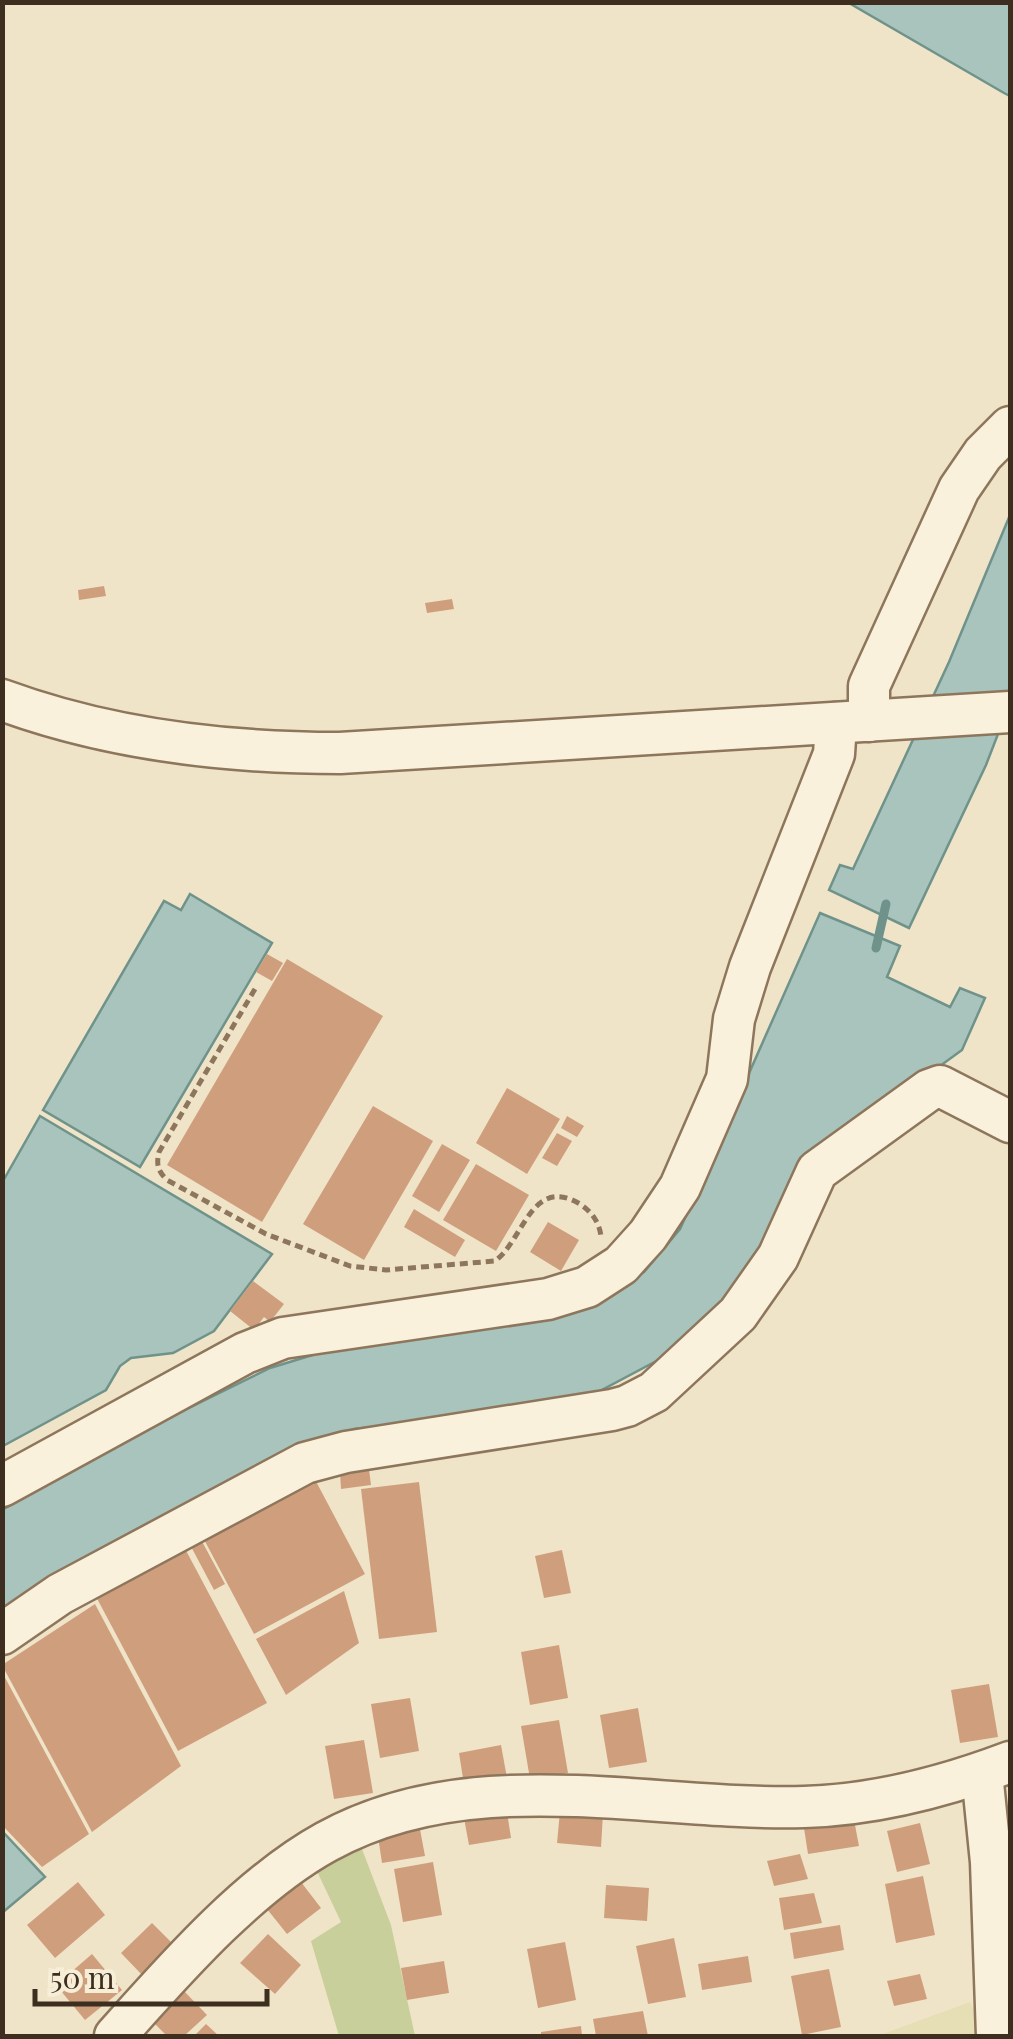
<svg xmlns="http://www.w3.org/2000/svg" width="1013" height="2039" viewBox="0 0 1013 2039" font-family="'Playfair Display',serif">
  <style>
    .farmland { fill: #e6deb5 }
    .green { fill: #c9cf9b }
    .water { fill: #a9c4bc; stroke: #6f938a; stroke-width: 2.5 }
    .lines { fill: none; stroke-linecap: round; stroke-linejoin: round }
    .stream { stroke: #6f938a; stroke-width: 9 }
    .building { fill: #cf9f7d }
    .minor-casing { stroke: #8d765c; stroke-width: 45 }
    .path { stroke: #8d765c; stroke-width: 5; stroke-dasharray: 8 5; stroke-linecap: butt }
    .minor { stroke: #faf1dc; stroke-width: 40 }
  </style>
  <rect width="100%" height="100%" fill="#f0e4c8"/>
  <!-- farmland -->
  <polygon class="farmland" points="970,2002 986,2036 877,2036"/>
  <!-- green -->
  <polygon class="green" points="357,1836 391,1925 415,2036 339,2036 311,1941 341,1922 314,1865"/>
  <!-- water -->
  <g class="water">
    <polygon points="849,3 1010,3 1010,96 1004,93"/>
    <polygon points="1010,515 1010,703 986,765 909,928 829,890 840,865 853,869 949,662"/>
    <polygon points="190,894 272,943 140,1167 43,1110 164,901 181,910"/>
    <polygon points="820,913 900,946 887,977 950,1007 960,988 985,998 962,1050 808,1162 759,1257 716,1315 662,1358 596,1393 530,1410 354,1429 292,1449 43,1581 3,1609 2,1510 124,1440 270,1368 329,1350 593,1299 644,1272 680,1229"/>
    <polygon points="40,1116 272,1254 214,1331 173,1353 131,1358 120,1366 106,1390 3,1446 3,1181"/>
    <polygon points="3,1832 45,1877 3,1912"/>
  </g>
  <g class="lines">
    <!-- stream -->
    <polyline class="stream" points="876,948 886,904"/>
  </g>
  <!-- building -->
  <g class="building">
    <polygon points="104,586 106,596 79,600 78,590"/>
    <polygon points="452,599 454,609 427,613 425,603"/>
    <polygon points="267,954 283,963 272,981 256,972"/>
    <polygon points="287,959 383,1016 262,1222 167,1165"/>
    <polygon points="507,1088 560,1119 527,1174 476,1143"/>
    <polygon points="373,1106 433,1141 364,1260 303,1224"/>
    <polygon points="567,1116 584,1126 577,1137 561,1128"/>
    <polygon points="557,1133 572,1141 557,1166 542,1158"/>
    <polygon points="442,1144 470,1160 439,1212 412,1196"/>
    <polygon points="476,1164 529,1195 496,1251 443,1220"/>
    <polygon points="414,1209 465,1240 455,1257 404,1227"/>
    <polygon points="548,1222 579,1240 561,1271 530,1252"/>
    <polygon points="253,1281 284,1304 270,1322 264,1317 254,1330 230,1311"/>
    <polygon points="369,1469 371,1485 341,1489 340,1472"/>
    <polygon points="310,1470 365,1574 254,1634 199,1530"/>
    <polygon points="419,1482 437,1632 379,1639 361,1489"/>
    <polygon points="198,1534 225,1584 214,1590 187,1539"/>
    <polygon points="182,1543 267,1703 178,1751 93,1591"/>
    <polygon points="562,1550 571,1593 544,1598 535,1556"/>
    <polygon points="344,1591 359,1643 286,1695 256,1639"/>
    <polygon points="95,1604 181,1766 92,1832 2,1665"/>
    <polygon points="559,1645 568,1698 530,1705 521,1652"/>
    <polygon points="2,1672 89,1834 42,1867 2,1825"/>
    <polygon points="989,1684 998,1737 960,1743 951,1690"/>
    <polygon points="410,1698 419,1751 380,1758 371,1704"/>
    <polygon points="638,1708 647,1762 609,1768 600,1715"/>
    <polygon points="559,1720 568,1773 530,1779 521,1726"/>
    <polygon points="364,1740 373,1793 334,1799 325,1746"/>
    <polygon points="501,1745 507,1778 464,1785 459,1753"/>
    <polygon points="506,1806 511,1838 469,1845 463,1813"/>
    <polygon points="560,1811 603,1814 601,1847 557,1843"/>
    <polygon points="854,1820 859,1846 808,1854 804,1828"/>
    <polygon points="920,1823 930,1864 897,1872 887,1831"/>
    <polygon points="419,1824 425,1856 382,1863 377,1830"/>
    <polygon points="800,1854 808,1879 774,1886 767,1861"/>
    <polygon points="433,1862 442,1915 403,1922 394,1869"/>
    <polygon points="923,1876 935,1935 896,1943 885,1884"/>
    <polygon points="78,1882 105,1915 55,1958 27,1925"/>
    <polygon points="301,1882 321,1908 287,1934 267,1909"/>
    <polygon points="606,1885 649,1888 647,1921 604,1918"/>
    <polygon points="814,1893 822,1923 784,1930 779,1898"/>
    <polygon points="152,1923 175,1946 144,1977 121,1953"/>
    <polygon points="840,1925 844,1950 794,1959 790,1933"/>
    <polygon points="268,1934 301,1965 275,1994 240,1963"/>
    <polygon points="674,1938 686,1997 648,2004 636,1946"/>
    <polygon points="565,1942 576,2000 538,2008 527,1949"/>
    <polygon points="92,1954 122,1990 85,2020 56,1985"/>
    <polygon points="748,1956 752,1982 702,1990 698,1964"/>
    <polygon points="444,1961 449,1993 407,2000 401,1968"/>
    <polygon points="829,1969 841,2027 802,2035 791,1976"/>
    <polygon points="920,1974 927,1999 894,2006 887,1981"/>
    <polygon points="184,1991 207,2015 184,2036 167,2036 153,2022"/>
    <polygon points="643,2011 648,2036 596,2036 593,2019"/>
    <polygon points="206,2024 219,2036 194,2036"/>
    <polygon points="581,2026 582,2036 541,2036 541,2032"/>
  </g>
  <g class="lines">
    <!-- minor casing -->
    <g class="minor-casing">
      <g id="minor">
        <path d="M 2,700 C 111,740 225,753 340,753 L 1010,712"/>
        <polyline points="869,721 869,686 959,489 983,454 1010,427"/>
        <polyline points="2,1486 245,1353 283,1338 548,1299 587,1287 621,1265 648,1235 680,1187 727,1079 734,1019 750,967 834,754 836,723"/>
        <polyline points="2,1634 60,1594 305,1463 346,1452 612,1410 627,1406 654,1392 738,1314 778,1257 817,1171 929,1090 940,1086 1010,1122"/>
        <polyline points="982,1773 991,1862 997,2036"/>
        <path d="M 115,2036 C 174,1970 248,1885 326,1842 C 472,1761 647,1811 804,1807 C 875,1805 944,1787 1010,1762"/>
      </g>
    </g>
    <!-- path -->
    <path class="path" d="M 255,989 L 159,1152 C 156,1165 158,1171 167,1180 L 266,1234 L 350,1266 L 386,1270 L 495,1261 C 524,1240 531,1175 580,1204 C 592,1212 599,1222 601,1236"/>
    <!-- minor -->
    <use href="#minor" class="minor"/>
  </g>
  <!-- border -->
  <rect width="1013" height="2039" fill="none" stroke="#3d2e20" stroke-width="10"/>
  <!-- scale -->
  <path d="M35 1989v15h232v-15" fill="none" stroke="#3d2e20" stroke-width="5"/>
  <text x="50" y="1989" font-size="30" fill="#3d2e20" stroke="#f7eed8" stroke-width="8" paint-order="stroke">50 m</text>
</svg>
